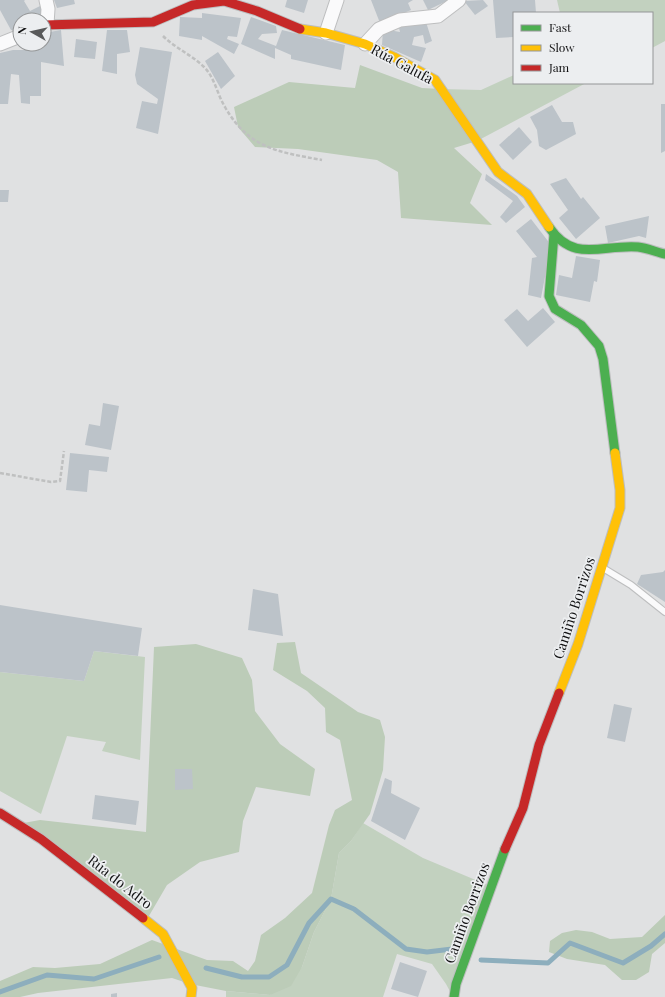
<svg xmlns="http://www.w3.org/2000/svg" width="665" height="997" viewBox="0 0 665 997" font-family="'Playfair Display',serif">
  <style>
    .green { fill: #c2d1bf }
    .forest { fill: #bcccb8 }
    .lines { fill: none; stroke-linecap: round; stroke-linejoin: round }
    .stream { stroke: #8daebd; stroke-width: 5 }
    .building { fill: #bcc3c9 }
    .lane-casing { stroke: #bdbebf; stroke-width: 8 }
    .street-casing { stroke: #bdbebf; stroke-width: 15 }
    .fast-casing { stroke: #bdbebf; stroke-width: 11 }
    .slow-casing { stroke: #bdbebf; stroke-width: 11 }
    .jam-casing { stroke: #bdbebf; stroke-width: 11 }
    .path { stroke: #bfc0c0; stroke-width: 2.5; stroke-dasharray: 4 2; stroke-linecap: butt }
    .lane { stroke: #fafafb; stroke-width: 6 }
    .street { stroke: #fafafb; stroke-width: 13 }
    .fast { stroke: #4caf50; stroke-width: 9 }
    .slow { stroke: #ffc107; stroke-width: 9 }
    .jam { stroke: #c62828; stroke-width: 9 }
    .labels { text-anchor: middle; stroke-width: 3.5; stroke-linejoin: round; paint-order: stroke }
    .street-label { font-size: 14px; fill: #111112; stroke: #eceef0 }
  </style>
  <rect width="100%" height="100%" fill="#e0e1e2"/>
  <!-- green -->
  <g class="green">
    <polygon points="557,0 665,0 665,41 652,48 652,13 560,13"/>
    <polygon points="514,75 514,83 586,83 477,141 441,89 481,90"/>
    <polygon points="94,651 145,657 140,760 102,751 106,742 67,736 41,814 0,791 0,672 84,681"/>
    <polygon points="363,823 423,858 490,886 453,997 446,984 432,964 397,954 383,997 226,997 226,991 270,995 302,967 314,932 331,899 339,853 351,841"/>
  </g>
  <!-- forest -->
  <g class="forest">
    <polygon points="360,65 422,88 441,89 477,141 454,148 482,174 470,203 492,225 401,218 398,172 377,160 298,149 255,147 238,127 234,107 289,82 355,88"/>
    <polygon points="295,642 301,673 358,712 380,720 385,737 383,770 370,814 351,841 339,853 331,899 314,932 302,967 291,986 270,995 226,991 190,984 172,978 38,993 20,997 0,997 0,981 33,967 55,968 100,964 152,940 207,960 233,961 248,971 255,961 261,935 285,918 312,893 329,825 335,810 352,800 340,740 326,732 325,708 307,691 273,670 277,643"/>
    <polygon points="196,644 242,658 252,680 255,711 280,744 315,769 310,796 256,787 243,821 239,852 200,862 167,885 146,921 18,824 40,820 146,832 154,647"/>
    <polygon points="665,915 665,943 652,954 649,972 636,980 622,980 605,965 567,959 549,952 550,941 562,933 576,930 592,932 610,939 642,937"/>
  </g>
  <g class="lines">
    <!-- stream -->
    <g class="stream">
      <polyline points="481,960 548,963 570,943 623,963 651,946 665,934"/>
      <polyline points="206,968 242,977 269,977 287,965 309,923 331,899 354,909 406,949 427,952 452,949"/>
      <polyline points="0,992 47,975 94,979 159,957"/>
    </g>
  </g>
  <!-- building -->
  <g class="building">
    <polygon points="0,0 25,0 24,1 30,11 42,5 43,16 35,20 20,20 20,29 15,31 11,30 0,10"/>
    <polygon points="54,0 74,0 75,4 57,8"/>
    <polygon points="287,0 308,0 304,13 285,7"/>
    <polygon points="371,0 413,0 408,3 411,10 380,23"/>
    <polygon points="423,0 449,0 428,10"/>
    <polygon points="483,0 488,6 475,15 464,1"/>
    <polygon points="493,0 535,0 536,13 514,13 514,37 496,38"/>
    <polygon points="202,13 241,18 237,37 228,36 227,39 239,44 234,54 202,36 202,40 179,36 180,17 202,18"/>
    <polygon points="251,17 276,26 277,33 262,34 258,39 276,46 282,30 345,45 341,70 291,59 291,55 275,48 275,59 241,44"/>
    <polygon points="425,19 432,41 425,44 423,35 414,37 412,45 426,48 421,62 382,45 383,29 400,32 398,24"/>
    <polygon points="61,30 64,66 41,62 41,96 30,96 30,104 21,103 19,75 11,74 8,104 0,104 0,53 13,50 31,50 31,44 44,44 44,33"/>
    <polygon points="107,30 127,30 130,52 117,54 117,74 102,71"/>
    <polygon points="76,39 97,42 95,59 74,57"/>
    <polygon points="140,47 172,52 158,134 136,128 142,101 157,104 158,99 137,84 135,75"/>
    <polygon points="218,52 235,76 221,89 205,61"/>
    <polygon points="661,104 665,104 665,151 661,153"/>
    <polygon points="552,105 562,122 573,122 576,134 546,150 539,146 537,130 530,117"/>
    <polygon points="519,127 532,142 513,160 499,145"/>
    <polygon points="486,174 517,196 525,207 506,223 500,217 513,201 485,180"/>
    <polygon points="566,178 581,199 583,197 600,218 576,239 559,218 568,210 550,184"/>
    <polygon points="0,190 9,190 8,202 0,202"/>
    <polygon points="649,216 646,238 639,236 608,243 605,226"/>
    <polygon points="531,219 551,245 541,298 528,295 532,258 537,257 516,231"/>
    <polygon points="576,256 600,260 597,282 594,281 590,302 556,295 559,275 572,278"/>
    <polygon points="543,308 555,322 527,347 504,320 517,309 528,321"/>
    <polygon points="103,403 119,406 111,450 85,445 89,424 100,426"/>
    <polygon points="70,453 109,457 107,472 89,470 87,492 66,490"/>
    <polygon points="665,570 665,602 637,584 641,575 663,572"/>
    <polygon points="253,589 278,594 283,636 248,630"/>
    <polygon points="0,605 142,628 138,656 94,651 84,681 0,672"/>
    <polygon points="614,704 632,708 625,742 607,738"/>
    <polygon points="175,769 192,769 193,789 175,790"/>
    <polygon points="385,778 392,781 391,793 420,808 405,840 371,821"/>
    <polygon points="95,795 139,801 136,825 92,819"/>
    <polygon points="400,962 427,971 418,997 391,989"/>
    <polygon points="117,993 117,997 111,997 111,994"/>
  </g>
  <g class="lines">
    <!-- lane casing -->
    <g class="lane-casing">
      <polyline id="lane" points="603,568 631,585 665,612"/>
    </g>
    <!-- street casing -->
    <g class="street-casing">
      <g id="street">
        <polyline points="46,0 48,9 47,24"/>
        <polyline points="326,33 337,0"/>
        <polyline points="0,44 20,36"/>
        <polyline points="365,44 379,29 400,20 438,16 459,0"/>
      </g>
    </g>
    <!-- fast casing -->
    <g class="fast-casing">
      <g id="fast">
        <path d="M 549,227 C 574,264 602,244 638,247 C 647,248 656,252 665,254"/>
        <polyline points="554,234 549,296 555,309 581,325 599,346 603,359 615,453"/>
        <polyline points="454,997 456,984 505,849"/>
      </g>
    </g>
    <!-- slow casing -->
    <g class="slow-casing">
      <g id="slow">
        <polyline points="300,29 326,33 365,44 394,57 435,80 498,172 527,194 549,227"/>
        <polyline points="559,693 578,644 620,508 620,490 615,453"/>
        <polyline points="143,918 163,934 192,988 191,997"/>
      </g>
    </g>
    <!-- jam casing -->
    <g class="jam-casing">
      <g id="jam">
        <polyline points="44,25 153,22 193,5 224,1 257,11 300,29"/>
        <polyline points="0,813 41,839 143,918"/>
        <polyline points="505,849 523,808 539,745 559,693"/>
      </g>
    </g>
    <!-- path -->
    <g class="path">
      <path d="M 163,36 C 175,48 192,55 204,67 C 215,78 217,94 225,107 C 249,149 279,152 322,160"/>
      <polyline points="0,473 51,482 60,481 64,451"/>
    </g>
    <!-- lane -->
    <use href="#lane" class="lane"/>
    <!-- street -->
    <use href="#street" class="street"/>
    <!-- fast -->
    <use href="#fast" class="fast"/>
    <!-- slow -->
    <use href="#slow" class="slow"/>
    <!-- jam -->
    <use href="#jam" class="jam"/>
  </g>
  <g class="labels">
    <!-- street labels -->
    <g class="street-label">
      <text transform="translate(402 64) rotate(28)" y="5">Rúa Galufa</text>
      <text transform="translate(574 608) rotate(-72)" y="5">Camiño Borrizos</text>
      <text transform="translate(120 882) rotate(38)" y="5">Rúa do Adro</text>
      <text transform="translate(467 913) rotate(-70)" y="5">Camiño Borrizos</text>
    </g>
  </g>
  <!-- legend -->
  <rect x="513" y="12" width="140" height="72" fill="#eceef0" stroke="#949697"/>
  <rect x="521" y="25" width="20" height="6" fill="#4caf50" stroke="#949697"/>
  <text x="549" y="32" font-size="12" fill="#111112">Fast</text>
  <rect x="521" y="45" width="20" height="6" fill="#ffc107" stroke="#949697"/>
  <text x="549" y="52" font-size="12" fill="#111112">Slow</text>
  <rect x="521" y="65" width="20" height="6" fill="#c62828" stroke="#949697"/>
  <text x="549" y="72" font-size="12" fill="#111112">Jam</text>
  <!-- north arrow -->
  <g transform="translate(32 32) rotate(278)"><circle r="19" fill="#eceef0" stroke="#949697"/>
  <path d="M0-3L7 15L0 10L-7 15Z" fill="#595a5b"/>
  <text y="-6" font-size="11" font-weight="bold" text-anchor="middle" fill="#111112">N</text>
  </g>
</svg>
